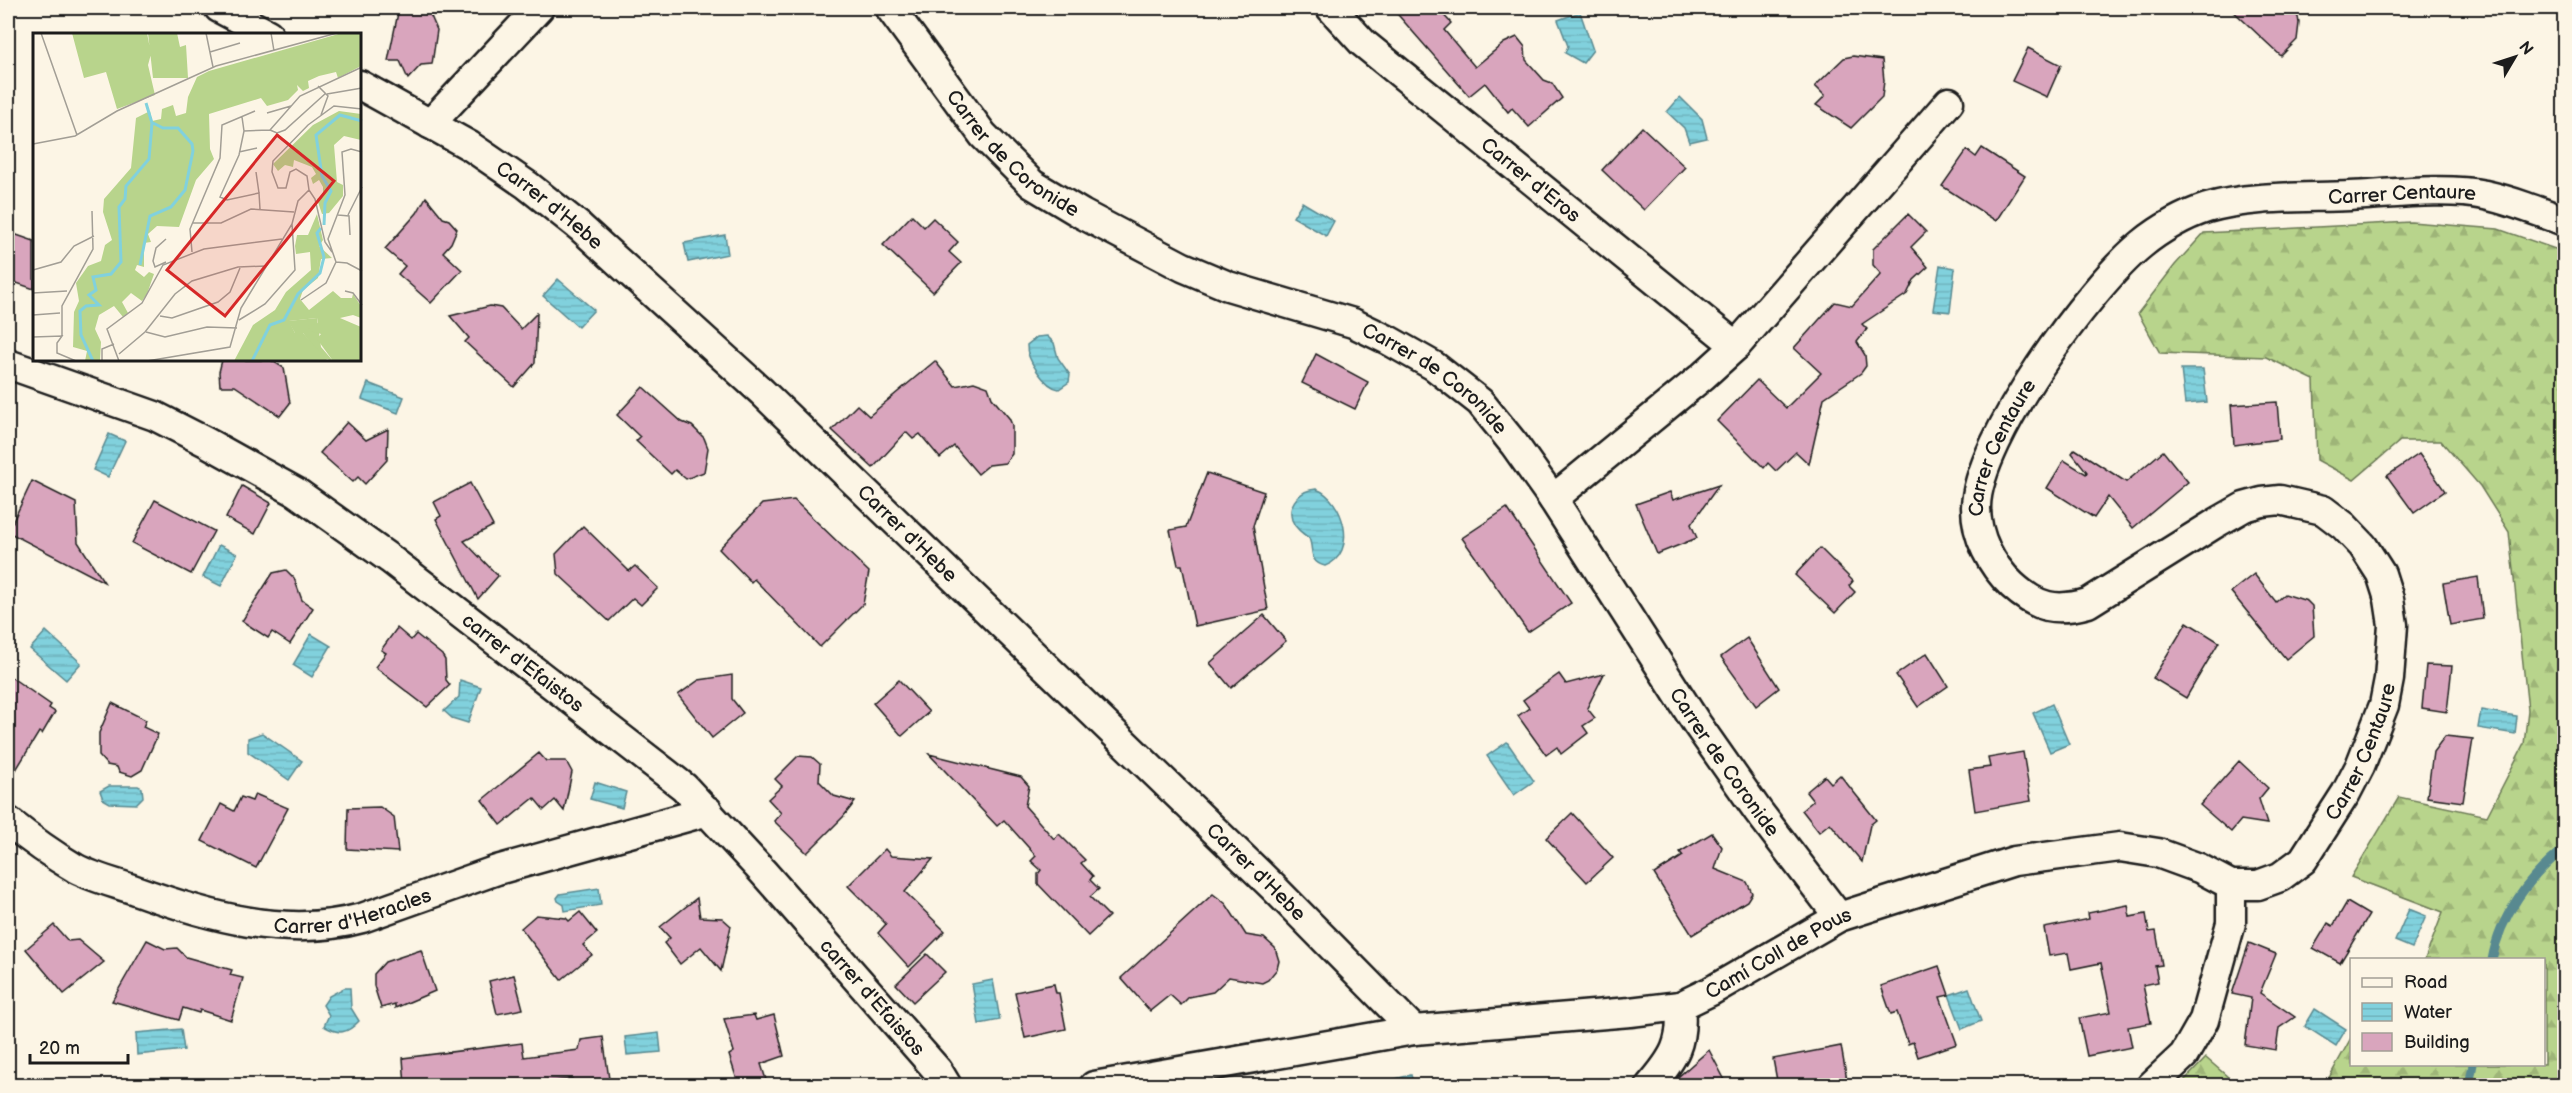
<svg xmlns="http://www.w3.org/2000/svg" width="2572" height="1093" viewBox="0 0 2572 1093" font-family="'Balsamiq Sans',sans-serif">
  <style>
    .forest { fill: url(#forest-firs); stroke: #6a7854; stroke-width: 1.5 }
    .water { fill: url(#water-rules); stroke: #598990; stroke-width: 1.5 }
    .lines { fill: none; stroke-linecap: round; stroke-linejoin: round }
    .stream { stroke: #598990; stroke-width: 9 }
    .building { fill: #d9a5bd; stroke: #1c1c1c; stroke-width: 1.5 }
    .minor-casing { stroke: #1c1c1c; stroke-width: 33 }
    .minor { stroke: #fcf5e5; stroke-width: 28 }
    .labels { text-anchor: middle; stroke-width: 5; stroke-linejoin: round; paint-order: stroke }
    .street-label { font-size: 20px; fill: #1c1c1c; stroke: #fcf5e5 }
    .inset-river { fill: none; stroke: #81d1dd; stroke-width: 3 }
    .inset-road { fill: none; stroke: #a29e95; stroke-width: 1.5 }
    .view { fill: #d62828; fill-opacity: 0.15; stroke: #d62828; stroke-width: 3 }
    .inset-edge { fill: none; stroke: #1c1c1c; stroke-width: 3 }
  </style>
  <defs>
    <pattern id="forest-firs" width="22" height="20" patternUnits="userSpaceOnUse" patternTransform="scale(1.5)"><rect width="22" height="20" fill="#b8d48c"/><path d="M5 1l3.5 6h-7zM16 11l3.5 6h-7z" fill="#9eb578"/></pattern>
    <pattern id="water-rules" width="6" height="5" patternUnits="userSpaceOnUse" patternTransform="scale(1.5)"><rect width="6" height="5" fill="#81d1dd"/><path d="M0 2.5h6" fill="none" stroke="#6fb3bd"/></pattern>
  </defs>
  <rect width="100%" height="100%" fill="#fcf5e5"/>
  <filter id="ink" filterUnits="userSpaceOnUse"><feTurbulence type="fractalNoise" baseFrequency=".0167" numOctaves="2"/><feDisplacementMap in="SourceGraphic" scale="12" xChannelSelector="R" yChannelSelector="G"/><feConvolveMatrix kernelMatrix="1 2 1 2 8 2 1 2 1" color-interpolation-filters="sRGB"/></filter>
  <g filter="url(#ink)">
    <!-- forest -->
    <g class="forest">
      <polygon points="2411,222 2498,229 2564,252 2564,1085 2325,1085 2351,1038 2352,1064 2544,1064 2544,960 2425,959 2443,912 2351,877 2399,797 2487,816 2524,744 2528,710 2509,532 2480,486 2441,441 2400,441 2354,480 2317,460 2314,380 2266,357 2160,353 2138,313 2175,265 2204,233"/>
      <polygon points="2206,1058 2235,1083 2247,1085 2180,1085"/>
    </g>
    <!-- water -->
    <g class="water">
      <polygon points="1580,12 1593,50 1583,63 1565,53 1568,46 1558,20"/>
      <polygon points="1680,97 1702,119 1707,138 1689,142 1684,128 1667,112"/>
      <polygon points="1302,202 1334,221 1326,236 1293,217"/>
      <polygon points="725,235 728,254 688,262 684,243"/>
      <polygon points="1940,265 1955,268 1950,312 1933,310"/>
      <polygon points="558,279 594,310 578,327 543,296"/>
      <path d="M 1047,336 L 1054,343 L 1058,358 L 1070,375 L 1069,382 L 1059,389 C 1045,387 1026,359 1027,345 L 1037,337 Z"/>
      <polygon points="2181,369 2203,369 2207,402 2185,404"/>
      <polygon points="368,383 404,397 398,413 362,399"/>
      <polygon points="109,434 125,441 108,477 93,470"/>
      <path d="M 1316,489 C 1344,499 1359,554 1325,566 C 1308,562 1314,550 1309,538 C 1302,533 1295,528 1292,520 C 1287,503 1301,490 1316,489 Z"/>
      <polygon points="219,545 237,554 221,586 203,577"/>
      <polygon points="46,631 81,663 66,680 30,649"/>
      <polygon points="311,634 331,646 312,677 293,665"/>
      <polygon points="460,680 481,687 468,723 452,718 444,711 459,697"/>
      <polygon points="2052,704 2069,744 2050,752 2033,713"/>
      <polygon points="2481,710 2517,716 2515,734 2478,728"/>
      <polygon points="262,733 302,761 289,780 248,752 248,738"/>
      <polygon points="1507,742 1534,781 1514,795 1487,756"/>
      <polygon points="595,782 626,792 622,808 590,799"/>
      <polygon points="109,786 138,786 142,788 143,797 136,804 110,803 103,799 100,791"/>
      <polygon points="599,888 601,905 565,911 564,905 558,901 557,898 560,894"/>
      <polygon points="2409,909 2426,916 2412,948 2395,941"/>
      <polygon points="993,980 1000,1020 979,1024 972,984"/>
      <path d="M 344,988 L 350,988 L 351,1008 L 359,1021 C 347,1034 339,1035 324,1026 L 329,1015 L 323,1005 L 329,996 Z"/>
      <polygon points="1969,988 1981,1021 1962,1029 1949,995"/>
      <polygon points="2315,1009 2346,1029 2336,1046 2305,1026"/>
      <polygon points="181,1029 184,1050 137,1055 136,1033"/>
      <polygon points="659,1033 661,1052 627,1055 625,1037"/>
      <polygon points="1411,1075 1414,1085 1372,1085"/>
      <polygon points="1581,1079 1582,1085 1543,1085 1542,1084"/>
    </g>
    <g class="lines">
      <!-- stream -->
      <g class="stream">
        <path d="M 2492,960 C 2500,915 2530,876 2564,849"/>
        <polyline points="2469,1086 2473,1064"/>
      </g>
    </g>
    <!-- building -->
    <g class="building">
      <polygon points="399,8 416,8 421,13 430,14 437,30 432,64 421,65 408,79 400,61 388,61"/>
      <polygon points="1392,8 1437,8 1451,23 1444,30 1475,67 1504,43 1517,37 1525,47 1526,60 1544,80 1552,83 1562,98 1529,127 1512,108 1508,112 1485,83 1469,96"/>
      <polygon points="2230,8 2289,8 2298,17 2299,23 2297,40 2281,56"/>
      <polygon points="2028,48 2061,65 2047,97 2012,81"/>
      <polygon points="1853,56 1882,60 1884,81 1882,97 1851,128 1816,105 1825,96 1815,86 1844,58"/>
      <polygon points="1642,127 1685,167 1644,210 1602,170"/>
      <polygon points="1982,148 2025,176 1996,221 1942,186 1967,150 1976,157"/>
      <polygon points="426,197 443,218 449,220 457,229 451,243 443,252 462,270 431,303 398,274 405,266 385,249 417,213"/>
      <polygon points="1908,214 1926,232 1911,247 1928,267 1914,280 1907,294 1862,324 1867,329 1857,342 1865,355 1866,366 1861,373 1824,398 1809,464 1796,452 1776,471 1768,463 1764,468 1717,421 1757,380 1786,408 1821,373 1794,348 1835,302 1852,306 1881,274 1873,265 1873,249"/>
      <polygon points="912,215 924,227 933,218 958,242 949,252 961,263 933,292 883,245"/>
      <polygon points="8,232 34,241 34,289 8,280"/>
      <polygon points="490,306 501,308 521,329 537,313 535,363 514,387 465,342 469,338 450,316"/>
      <polygon points="1316,354 1368,382 1355,409 1302,383"/>
      <polygon points="222,360 271,360 284,368 290,403 280,416 235,386 220,386 219,372"/>
      <polygon points="935,361 955,386 974,382 988,387 992,398 1009,418 1012,425 1012,454 1005,463 989,465 978,474 954,446 940,458 920,434 913,439 906,432 873,468 832,430 857,405 869,416"/>
      <polygon points="643,387 682,422 692,426 704,438 708,448 704,472 686,479 675,470 671,474 636,441 640,437 617,415"/>
      <polygon points="2277,402 2280,439 2234,445 2231,405"/>
      <polygon points="347,422 366,440 388,429 387,460 365,484 358,477 353,482 320,453"/>
      <polygon points="2075,449 2126,482 2163,451 2188,482 2133,528 2108,497 2094,518 2047,488 2064,460 2086,474 2087,472 2072,453"/>
      <polygon points="2419,454 2445,491 2414,513 2387,476"/>
      <polygon points="1207,473 1264,492 1253,526 1268,610 1195,626 1182,565 1178,565 1170,530 1186,527"/>
      <polygon points="32,481 76,503 78,542 104,582 8,532"/>
      <polygon points="470,483 493,526 464,541 498,576 478,599 436,519 441,516 434,502"/>
      <polygon points="1719,485 1691,524 1697,538 1657,554 1636,504 1670,492 1673,500"/>
      <polygon points="242,486 271,503 255,534 226,518"/>
      <polygon points="155,500 214,531 191,574 132,543"/>
      <polygon points="794,500 869,572 863,604 820,647 754,579 751,582 719,549 762,504"/>
      <polygon points="1507,508 1571,603 1528,632 1462,538"/>
      <polygon points="583,526 629,571 635,566 658,588 641,605 633,598 609,621 558,574 556,554"/>
      <polygon points="1820,548 1853,581 1849,586 1855,592 1835,613 1795,575"/>
      <polygon points="286,570 294,578 302,600 313,608 290,644 272,632 268,638 242,621 273,573"/>
      <polygon points="2254,574 2276,602 2285,594 2307,601 2312,606 2314,636 2286,659 2231,592"/>
      <polygon points="2478,577 2483,619 2450,625 2443,583"/>
      <polygon points="1264,615 1286,641 1231,688 1210,663"/>
      <polygon points="2187,622 2219,642 2186,698 2153,678"/>
      <polygon points="397,628 411,640 416,634 442,655 445,660 446,680 450,685 427,707 375,667 386,653 381,650"/>
      <polygon points="1747,638 1779,688 1756,706 1721,657"/>
      <polygon points="1927,653 1948,686 1918,707 1896,675"/>
      <polygon points="2426,665 2452,666 2447,712 2422,708"/>
      <polygon points="1559,674 1566,684 1604,674 1587,708 1595,718 1583,726 1588,733 1561,754 1557,747 1546,755 1518,716 1529,708 1523,700"/>
      <polygon points="8,675 51,705 49,708 55,712 42,734 39,732 8,783"/>
      <polygon points="732,675 732,699 743,713 712,738 678,695 699,680"/>
      <polygon points="899,680 929,712 902,736 873,703"/>
      <polygon points="112,703 146,720 143,727 158,734 142,770 132,776 119,772 117,767 107,765 99,756 99,733"/>
      <polygon points="2445,736 2473,739 2463,802 2427,797 2433,752"/>
      <polygon points="2023,752 2031,801 1975,811 1969,770 1990,767 1988,758"/>
      <polygon points="539,753 546,761 566,761 572,772 564,811 555,800 544,810 534,798 501,825 482,800"/>
      <polygon points="929,754 1021,777 1029,786 1025,806 1054,839 1059,834 1085,860 1081,863 1093,876 1090,880 1099,889 1090,897 1109,916 1088,936 1038,884 1038,874 1041,870 1031,861 1036,856 1004,820 997,826"/>
      <polygon points="798,756 812,757 820,764 819,781 834,796 855,802 843,817 807,853 774,821 781,813 768,799 782,786 775,779"/>
      <polygon points="2239,761 2268,788 2259,799 2267,824 2241,820 2231,832 2200,805"/>
      <polygon points="1840,775 1876,820 1870,825 1862,862 1830,823 1819,832 1802,810 1813,801 1806,792 1825,776 1831,783"/>
      <polygon points="255,794 288,808 256,868 202,841 221,804 234,811 241,797 252,801"/>
      <polygon points="380,807 394,817 398,852 347,849 348,808"/>
      <polygon points="1572,813 1613,858 1587,882 1546,838"/>
      <polygon points="1712,833 1722,847 1715,869 1747,882 1752,893 1747,901 1692,935 1654,874 1683,856 1680,852"/>
      <polygon points="885,849 891,856 933,859 905,892 945,931 909,967 878,933 886,924 848,886"/>
      <polygon points="1213,894 1226,904 1246,935 1264,938 1275,948 1279,961 1277,969 1268,980 1262,983 1229,977 1213,992 1189,997 1181,1005 1170,995 1150,1011 1121,978"/>
      <polygon points="697,898 700,917 722,918 731,926 721,971 701,947 680,964 664,943 670,938 660,927"/>
      <polygon points="2347,902 2369,915 2340,963 2313,948 2328,923 2333,926"/>
      <polygon points="2128,905 2130,917 2146,914 2149,932 2156,931 2162,965 2155,966 2158,982 2143,985 2151,1023 2128,1027 2132,1047 2087,1056 2079,1018 2111,1012 2101,963 2071,969 2068,953 2049,956 2044,928 2089,919 2088,913"/>
      <polygon points="580,912 597,933 583,945 592,955 561,980 521,928 536,915 566,918 569,921"/>
      <polygon points="54,925 68,941 78,940 104,962 64,994 26,949"/>
      <polygon points="147,940 165,949 177,948 186,957 232,970 230,975 243,978 231,1020 200,1010 199,1013 183,1008 179,1020 112,1001"/>
      <polygon points="2249,943 2276,954 2260,993 2295,1017 2279,1028 2276,1050 2245,1045 2251,998 2232,994"/>
      <polygon points="421,950 435,991 395,1008 395,1004 381,1008 374,986 374,974 385,962"/>
      <polygon points="927,954 945,972 913,1002 896,984"/>
      <polygon points="1939,966 1949,995 1940,997 1957,1044 1918,1057 1913,1042 1908,1044 1897,1012 1891,1014 1881,986"/>
      <polygon points="514,975 523,1009 497,1014 489,981"/>
      <polygon points="1054,984 1056,993 1059,993 1066,1029 1025,1038 1015,992"/>
      <polygon points="754,1015 756,1020 774,1015 784,1056 761,1064 768,1086 739,1086 729,1055 734,1052 724,1019"/>
      <polygon points="603,1037 610,1086 573,1086 572,1079 505,1086 405,1086 403,1058 522,1043 524,1057 579,1050 581,1040"/>
      <polygon points="1841,1046 1848,1086 1778,1086 1773,1059"/>
      <polygon points="1709,1050 1728,1086 1672,1086 1678,1077"/>
    </g>
    <g class="lines">
      <!-- minor casing -->
      <g class="minor-casing">
        <g id="minor">
          <polyline points="219,8 268,34"/>
          <path id="s1" d="M 890,8 L 983,135 L 1032,184 L 1082,214 L 1183,267 L 1228,286 L 1353,323 L 1388,340 L 1434,366 L 1480,402 L 1514,444 L 1553,499 L 1697,724 L 1758,811 L 1839,917"/>
          <path id="s2" d="M 1331,8 L 1363,43 L 1736,346 L 1703,376 L 1553,499"/>
          <path id="s3" d="M 360,85 L 470,146 L 527,185 L 580,227 L 762,392 L 1274,888 L 1414,1030"/>
          <polyline points="430,124 539,8"/>
          <polyline points="1736,346 1949,102"/>
          <path id="s4" d="M 8,364 L 155,416 L 206,442 L 296,492 L 390,559 L 684,787 L 763,872 L 938,1071 L 947,1086"/>
          <path id="s5" d="M 8,821 C 29,838 51,854 75,868 C 94,878 115,883 135,890 C 207,916 286,939 362,918 L 497,870 L 708,811"/>
          <path id="s6" d="M 1094,1086 L 1414,1030 L 1630,1012 L 1680,1006 L 1711,991 L 1839,917 L 2014,861 L 2120,847 L 2158,853 L 2199,868 L 2231,885 L 2258,885 L 2280,877 L 2303,860 L 2346,793 L 2360,766 L 2384,705 L 2389,679 L 2393,625 L 2389,599 L 2381,574 L 2363,546 L 2344,526 L 2323,510 L 2280,500 L 2262,502 L 2244,507 L 2216,523 L 2088,603 C 2056,612 2037,608 2012,585 C 1991,565 1976,537 1976,507 C 1977,440 2090,286 2142,244 C 2160,229 2185,215 2207,208 C 2250,195 2306,198 2350,196 C 2391,194 2446,187 2485,195 C 2512,201 2538,211 2564,221"/>
          <path d="M 1650,1086 C 1674,1058 1684,1043 1680,1006"/>
          <polyline points="2151,1086 2184,1055 2204,1020 2231,923 2231,885"/>
        </g>
      </g>
      <!-- minor -->
      <use href="#minor" class="minor"/>
    </g>
  </g>
  <g class="labels">
    <!-- street labels -->
    <g class="street-label">
      <text dy="7" stroke="none"><textPath href="#s1" startOffset="192">Carrer de Coronide</textPath></text>
      <text dy="7" stroke="none"><textPath href="#s2" startOffset="264">Carrer d'Eros</textPath></text>
      <text dy="7" stroke="none"><textPath href="#s6" startOffset="2680">Carrer Centaure</textPath></text>
      <text dy="7" stroke="none"><textPath href="#s3" startOffset="225">Carrer d'Hebe</textPath></text>
      <text dy="7" stroke="none"><textPath href="#s1" startOffset="678">Carrer de Coronide</textPath></text>
      <text dy="7" stroke="none"><textPath href="#s6" startOffset="2158">Carrer Centaure</textPath></text>
      <text dy="7" stroke="none"><textPath href="#s3" startOffset="711">Carrer d'Hebe</textPath></text>
      <text dy="7" stroke="none"><textPath href="#s4" startOffset="600">carrer d'Efaistos</textPath></text>
      <text dy="7" stroke="none"><textPath href="#s6" startOffset="1386">Carrer Centaure</textPath></text>
      <text dy="7" stroke="none"><textPath href="#s1" startOffset="1164">Carrer de Coronide</textPath></text>
      <text dy="7" stroke="none"><textPath href="#s3" startOffset="1197">Carrer d'Hebe</textPath></text>
      <text dy="7" stroke="none"><textPath href="#s5" startOffset="370">Carrer d'Heracles</textPath></text>
      <text dy="7" stroke="none"><textPath href="#s6" startOffset="704">Camí Coll de Pous</textPath></text>
      <text dy="7" stroke="none"><textPath href="#s4" startOffset="1086">carrer d'Efaistos</textPath></text>
    </g>
  </g>
  <!-- overview -->
  <g transform="translate(33 33)">
    <rect width="328" height="328" fill="#fcf5e5"/>
    <path d="M 39,0 L 114,0 L 118,21 L 115,32 L 122,62 L 84,76 L 73,39 L 51,45 ZM 115,0 L 144,0 L 147,14 L 153,12 L 155,45 L 120,45 ZM 284,285 L 288,314 L 300,328 L 289,325 L 270,300 L 262,300 L 255,288 Z" fill="#b8d48c"/>
    <path d="M 309,0 L 328,0 L 328,33 L 305,45 L 303,39 L 286,43 L 275,48 L 276,55 L 270,58 L 264,52 L 265,57 L 255,67 L 234,73 L 228,65 L 176,81 L 177,116 L 181,126 L 163,147 L 146,194 L 124,193 L 115,201 L 118,209 L 111,210 L 111,234 L 104,232 L 102,237 L 111,244 L 116,239 L 121,241 L 114,261 L 109,268 L 98,260 L 89,269 L 95,280 L 90,284 L 81,273 L 66,282 L 62,296 L 68,309 L 67,328 L 52,328 L 54,318 L 40,314 L 41,279 L 46,268 L 43,250 L 55,233 L 68,228 L 72,212 L 79,207 L 70,179 L 71,166 L 98,135 L 103,85 L 117,78 L 119,88 L 128,86 L 129,76 L 140,72 L 143,83 L 153,80 L 155,64 L 164,44 L 176,38 ZM 306,78 L 328,81 L 328,107 L 311,103 L 301,112 L 304,149 L 310,152 L 310,163 L 296,180 L 289,181 L 284,166 L 290,162 L 290,154 L 286,147 L 280,151 L 278,145 L 283,141 L 279,134 L 261,127 L 260,134 L 252,132 L 245,138 L 240,131 L 280,92 ZM 284,181 L 290,207 L 286,213 L 299,225 L 288,226 L 285,245 L 270,257 L 267,266 L 276,277 L 300,258 L 308,265 L 319,265 L 320,261 L 328,273 L 328,285 L 320,282 L 307,285 L 328,294 L 328,328 L 300,328 L 284,306 L 288,301 L 277,298 L 275,293 L 285,290 L 284,285 L 256,288 L 262,300 L 270,300 L 295,328 L 201,328 L 220,292 L 242,277 L 253,259 L 278,237 L 277,219 L 263,221 L 262,213 L 264,202 L 275,202 Z" fill="#b8d48c"/>
    <path class="inset-river" d="M 291,192 L 292,170 L 298,158 L 289,143 L 283,102 L 307,82 L 329,88M 107,232 L 117,183 L 138,174 L 152,157 L 160,118 L 159,111 L 145,95 L 130,95 L 120,90M 60,328 L 48,302 L 47,278 L 53,273 L 66,272 L 56,262 L 63,257 L 60,244 L 78,241 L 88,229 L 86,174 L 92,166 L 93,153 L 116,126 L 119,90 L 113,70M 219,328 L 237,292 L 251,287 L 265,261 L 287,240 L 291,224 L 284,200 L 288,195"/>
    <path class="inset-road" d="M 8,0 L 44,102M 173,0 L 180,34M 238,0 L 241,18M 177,19 L 207,10M 285,53 L 295,63 L 288,82M 294,61 L 329,55M 234,80 L 258,73M 209,84 L 211,98 L 237,97 L 267,63 L 329,34M 237,97 L 244,100 L 252,97 L 293,60M 211,98 L 206,122 L 187,164 L 194,167 L 226,160 L 227,176M 0,111 L 42,103 L 84,78 L 183,33 L 304,0M 206,119 L 224,115M 0,120 L 0,148M 223,139 L 226,160M 276,157 L 274,143 L 263,136 L 257,139 L 253,155 L 245,155 L 239,139 L 240,128 L 275,92 L 301,73 L 329,76M 276,157 L 282,166 L 292,209 L 299,219M 305,182 L 316,183 L 317,202M 315,182 L 329,154M 159,190 L 188,190 L 218,176 L 261,179M 159,219 L 157,196 L 187,125 L 189,92 L 222,78M 133,229 L 122,234 L 120,228 L 123,215 L 133,206M 303,229 L 295,206 L 312,162 L 309,119 L 318,116 L 329,119M 303,229 L 314,230 L 329,238M 0,237 L 28,229 L 41,213 L 61,203M 312,258 L 320,260 L 329,272M 0,260 L 34,258M 268,267 L 293,250 L 303,229M 0,282 L 27,280M 127,283 L 139,285 L 185,269 L 197,259 L 207,235M 206,287 L 232,271 L 262,237 L 259,191M 113,299 L 132,304 L 174,294 L 204,295M 29,303 L 29,273 L 60,216 L 59,178M 0,304 L 29,303 L 24,310 L 24,320 L 43,328M 86,321 L 112,299 L 142,261 L 159,248 L 205,234 L 233,233M 69,328 L 69,316 L 81,311M 86,328 L 74,296 L 109,270 L 130,232 L 171,216 L 249,206M 114,328 L 197,314 L 208,275 L 259,191 L 265,168 L 276,157"/>
    <path class="view" d="M 244,102 L 301,148 L 192,283 L 134,237 Z"/>
    <rect width="328" height="328" class="inset-edge"/>
  </g>
  <!-- margin -->
  <rect width="2572" height="1093" fill="none" stroke="#fcf5e5" stroke-width="30"/>
  <rect x="15" y="15" width="2542" height="1063" fill="none" stroke="#1c1c1c" stroke-width="2" filter="url(#ink)"/>
  <!-- legend -->
  <rect x="2350" y="958" width="195" height="108" fill="#fcf5e5" stroke="#a29e95" stroke-width="1.5"/>
  <rect x="2362" y="978" width="30" height="9" fill="#fcf5e5" stroke="#a29e95" stroke-width="1.5"/>
  <text x="2404" y="988" font-size="18" fill="#1c1c1c">Road</text>
  <rect x="2362" y="1003" width="30" height="18" fill="url(#water-rules)" stroke="#a29e95" stroke-width="1.5"/>
  <text x="2404" y="1018" font-size="18" fill="#1c1c1c">Water</text>
  <rect x="2362" y="1033" width="30" height="18" fill="#d9a5bd" stroke="#a29e95" stroke-width="1.5"/>
  <text x="2404" y="1048" font-size="18" fill="#1c1c1c">Building</text>
  <!-- north arrow -->
  <g transform="translate(2515 57) rotate(51)" stroke="#fcf5e5" stroke-width="4.5" paint-order="stroke">
  <path d="M0-4.5L10 22L0 15L-10 22Z" fill="#1c1c1c"/>
  <text y="-9" font-size="16" font-weight="bold" text-anchor="middle" fill="#1c1c1c">N</text>
  </g>
  <!-- scale -->
  <path d="M30 1054v9h98v-9" fill="none" stroke="#1c1c1c" stroke-width="3"/>
  <text x="39" y="1054" font-size="18" fill="#1c1c1c" stroke="#fcf5e5" stroke-width="4.5" paint-order="stroke">20 m</text>
</svg>
